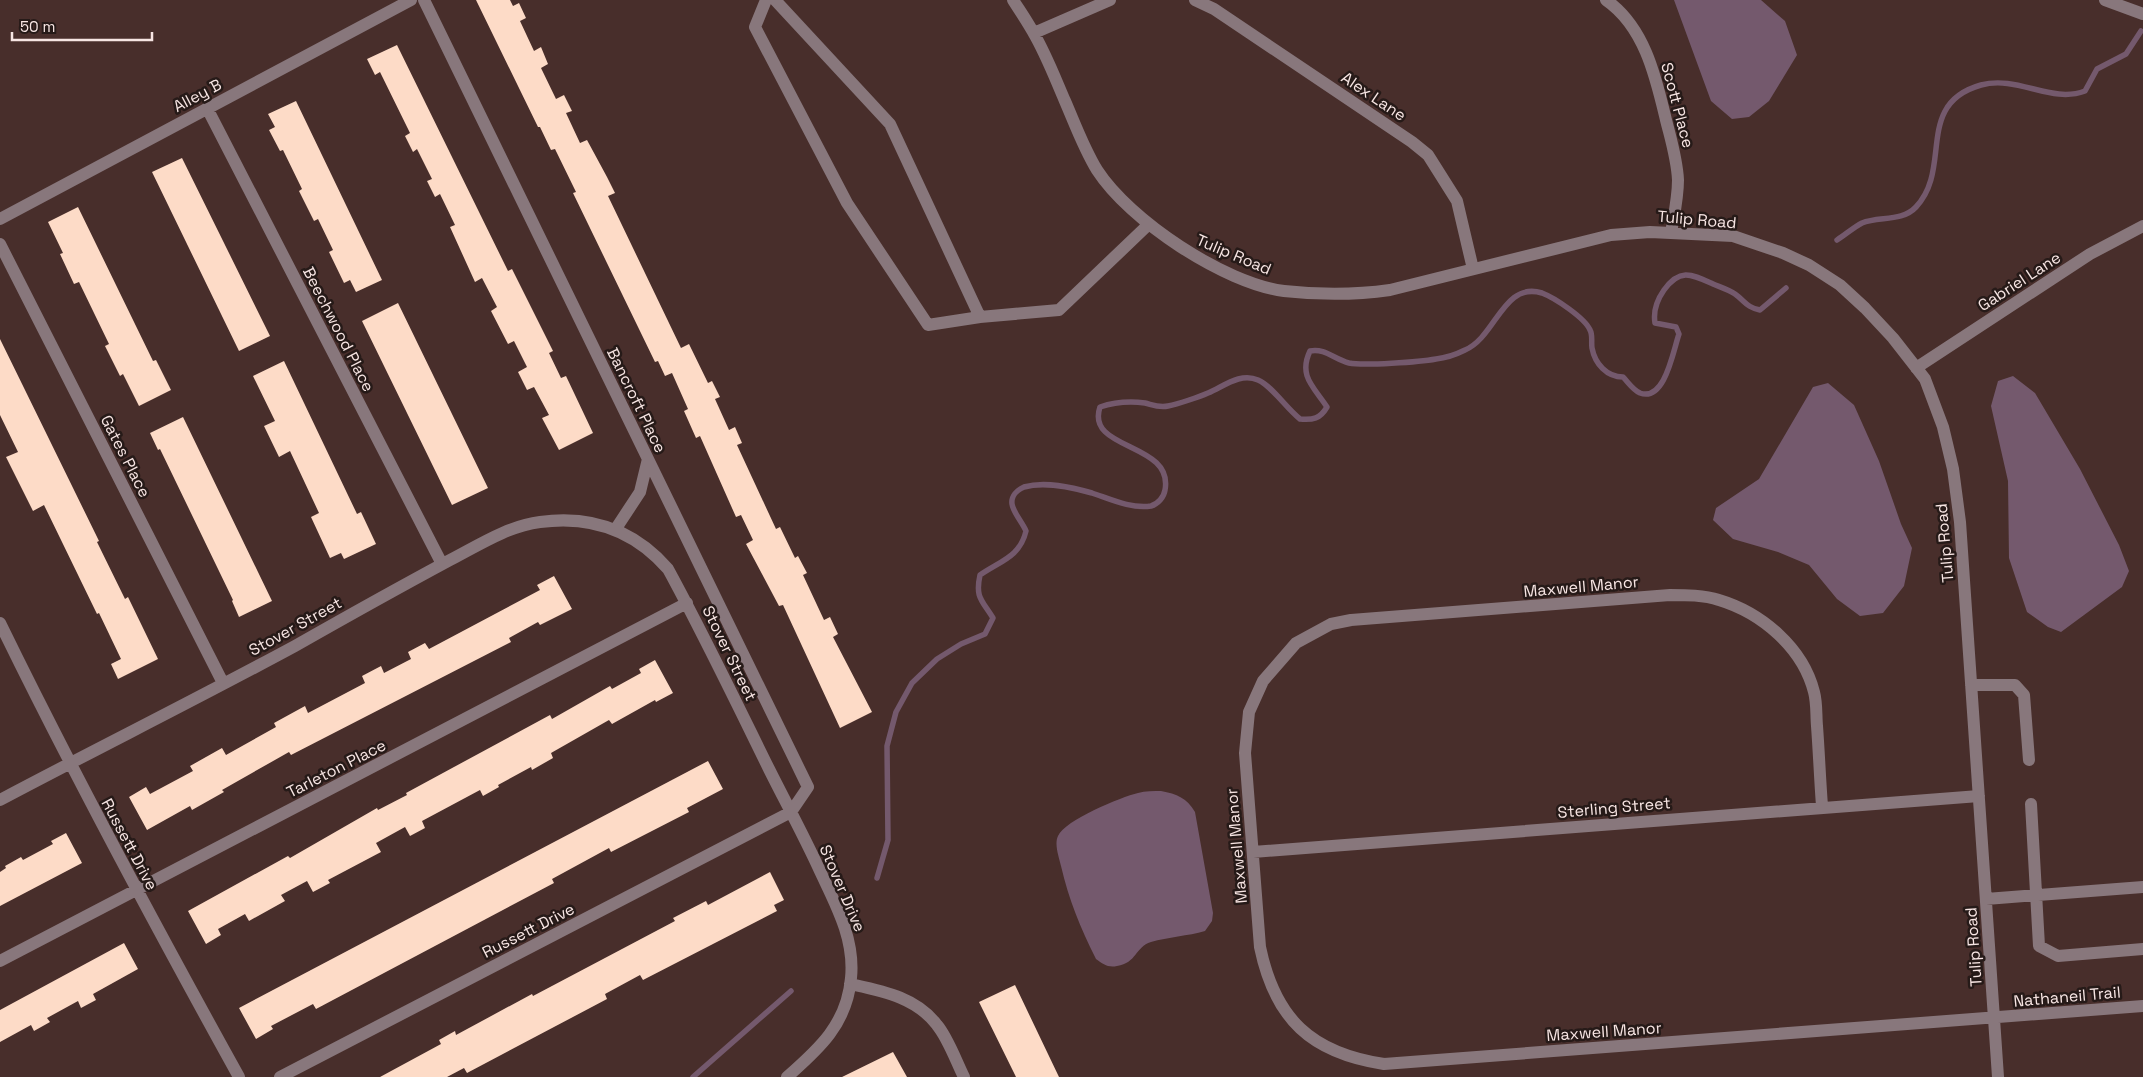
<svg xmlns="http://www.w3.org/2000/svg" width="2143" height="1077" font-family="'Space Grotesk',sans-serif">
<rect width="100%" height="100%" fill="#482e2b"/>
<path fill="#74596d" d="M 1674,0 L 1761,0 L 1785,21 L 1797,55 L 1769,101 L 1749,117 L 1732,119 L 1711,101 Z
M 2013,376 L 2035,393 L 2080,469 L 2119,545 L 2129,571 L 2122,587 L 2061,632 L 2048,627 L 2027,612 L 2009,558 L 2008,481 L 1991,406 L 1998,381 Z
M 1828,383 L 1854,405 L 1879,461 L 1901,524 L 1912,548 L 1904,586 L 1883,613 L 1860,616 L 1837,599 L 1809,565 L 1778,552 L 1733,539 L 1713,520 L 1716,508 L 1759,479 L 1813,387 Z
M 1161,791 C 1177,794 1187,798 1195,812 L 1213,913 L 1212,921 L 1205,931 C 1188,936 1168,937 1151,942 C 1135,947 1137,963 1117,966 C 1108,968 1103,964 1096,959 C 1080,927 1069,900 1061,866 C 1059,857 1054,844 1058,836 C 1065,820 1121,797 1138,793 C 1145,791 1154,791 1161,791 Z"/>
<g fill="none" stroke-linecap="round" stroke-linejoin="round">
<path stroke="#74596d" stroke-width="5.5" d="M 1837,240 C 1845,235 1854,227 1862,223 C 1879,216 1902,222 1916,207 C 1953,168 1914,104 1981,85 C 2018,75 2051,104 2085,91 L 2097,69 L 2126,54 L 2141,31
M 877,878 L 888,840 L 887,746 L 896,712 L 912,683 L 937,659 L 961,644 L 985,634 L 993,618 C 982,600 975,598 980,575 C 1000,561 1020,557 1026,531 C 1022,522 1013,512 1012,504 C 1011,496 1017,490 1024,487 C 1045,481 1071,487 1092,493 C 1110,499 1131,509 1151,506 C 1158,504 1164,497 1165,490 C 1174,442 1085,451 1100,407 C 1115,402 1129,401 1145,403 C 1153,405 1159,408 1168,406 C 1178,404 1199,397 1208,393 C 1223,387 1240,372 1258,380 C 1272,386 1286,408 1300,419 C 1313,420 1320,419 1327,407 C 1314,387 1298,376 1310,351 C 1325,348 1334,359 1349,363 C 1363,366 1420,362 1436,359 C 1445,358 1457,354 1465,350 C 1496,337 1503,281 1542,293 C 1555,298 1585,318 1590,330 C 1593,335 1591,342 1592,348 C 1595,364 1607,377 1623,377 C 1628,382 1633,390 1640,393 C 1665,402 1673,351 1679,334 L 1676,327 L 1655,323 C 1653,311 1657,300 1664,290 C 1680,268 1691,274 1713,284 C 1720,287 1729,290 1735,294 C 1746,302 1746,307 1760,310 L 1786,288
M 693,1077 L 791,991"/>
</g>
<path fill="#fddbc7" d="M 476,0 L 510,0 L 513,6 L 519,3 L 526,18 L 520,21 L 534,51 L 541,47 L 548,64 L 541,68 L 556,99 L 564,95 L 572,111 L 566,113 L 580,143 L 587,140 L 607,177 L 615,193 L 608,196 L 681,348 L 689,344 L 708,383 L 712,381 L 720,397 L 715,399 L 729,430 L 735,427 L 742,443 L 737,445 L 776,529 L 780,527 L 795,558 L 798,556 L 807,573 L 803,575 L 824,620 L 830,617 L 838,634 L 833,637 L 872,712 L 840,728 L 783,605 L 779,606 L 746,544 L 753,540 L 741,515 L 736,517 L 700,436 L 696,438 L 684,411 L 688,409 L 672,373 L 665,376 L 658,361 L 655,362 L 573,193 L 576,192 L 555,149 L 551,150 L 540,127 L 538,127 Z
M 397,45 L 508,271 L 512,269 L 553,351 L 549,353 L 561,378 L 566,376 L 593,433 L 559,450 L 542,418 L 549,415 L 534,387 L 527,390 L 518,372 L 527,367 L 514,341 L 508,344 L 491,311 L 497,307 L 482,278 L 475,282 L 450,227 L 455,225 L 440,194 L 435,197 L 427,181 L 432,179 L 417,149 L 413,152 L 405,136 L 410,133 L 380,72 L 375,75 L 367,59 Z
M 296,101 L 382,280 L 356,292 L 350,280 L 344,283 L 329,252 L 333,250 L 318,219 L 314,221 L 299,191 L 302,189 L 283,150 L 280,151 L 269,130 L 275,127 L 268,114 Z
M 182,158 L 270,336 L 239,351 L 152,172 Z
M 78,207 L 153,361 L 156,360 L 171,390 L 139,406 L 123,374 L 120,376 L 105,346 L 109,344 L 79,282 L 74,284 L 60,254 L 63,253 L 48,222 Z
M 398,303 L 488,488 L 452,505 L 362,321 Z
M 0,339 L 99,541 L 97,542 L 125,599 L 128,597 L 158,659 L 118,679 L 111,664 L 121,659 L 99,613 L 97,614 L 44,505 L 33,511 L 6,457 L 18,452 L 0,415 Z
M 284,361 L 357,514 L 361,512 L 376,544 L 344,559 L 341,553 L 330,558 L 311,517 L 319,513 L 290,451 L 279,457 L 264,426 L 275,421 L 253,376 Z
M 183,417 L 272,601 L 239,617 L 232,601 L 233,600 L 160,449 L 158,450 L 150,433 Z
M 554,576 L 572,609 L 540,625 L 538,622 L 509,638 L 511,642 L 291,755 L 289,752 L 222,790 L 224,792 L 192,810 L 190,806 L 147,830 L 129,797 L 146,787 L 150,794 L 193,771 L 190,766 L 222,748 L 226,755 L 276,727 L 274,723 L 305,706 L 308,713 L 365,683 L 362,676 L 381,666 L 384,673 L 411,659 L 408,652 L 425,643 L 429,649 L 540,590 L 537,585 Z
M 655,660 L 673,693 L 656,702 L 655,700 L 612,724 L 609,720 L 551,753 L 553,758 L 532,770 L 531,767 L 498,785 L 499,787 L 483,796 L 480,790 L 422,821 L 425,828 L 410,836 L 405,827 L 376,843 L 381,852 L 328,880 L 330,883 L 313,892 L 307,881 L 281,895 L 285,901 L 249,921 L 245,914 L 218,929 L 221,935 L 206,944 L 188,911 L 288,856 L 290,858 L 377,808 L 378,810 L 407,795 L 406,793 L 550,715 L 552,719 L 610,686 L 612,689 L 641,673 L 639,669 Z
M 708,761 L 723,789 L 687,808 L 689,812 L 611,852 L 609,848 L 552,879 L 554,883 L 316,1009 L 313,1004 L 271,1026 L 273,1029 L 256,1039 L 239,1008 Z
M 66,833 L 82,863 L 0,906 L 0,872 L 6,868 L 5,866 L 21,857 L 23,860 L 53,844 L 51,841 Z
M 770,872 L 784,900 L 774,905 L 777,911 L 643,980 L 640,975 L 605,994 L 607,999 L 467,1073 L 464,1068 L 447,1077 L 380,1077 L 441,1044 L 439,1040 L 455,1031 L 456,1035 L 532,994 L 533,996 L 675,921 L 673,918 L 706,901 L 708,905 Z
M 124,943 L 138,969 L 93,994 L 96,1000 L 81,1008 L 78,1001 L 47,1018 L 50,1022 L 34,1031 L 31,1025 L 0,1042 L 0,1010 Z
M 1015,985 L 1059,1077 L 1016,1077 L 979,1002 Z
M 893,1052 L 907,1077 L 842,1077 Z"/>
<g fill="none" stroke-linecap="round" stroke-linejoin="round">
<path stroke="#88777c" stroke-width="12" d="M 766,0 L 755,27 L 847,203 L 928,325 L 980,317
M 775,0 L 890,124 L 980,317 L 1059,310 L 1149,224
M 1013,0 C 1020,11 1027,21 1033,32 C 1046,54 1055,78 1065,101 C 1075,124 1084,149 1097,170 C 1130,221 1224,283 1284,291 C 1320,295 1355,295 1390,290 L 1611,235 L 1650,232 L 1733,236 L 1783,253 L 1809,265 L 1840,285 L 1865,308 L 1893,338 L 1925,379 L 1943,427 L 1953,469 L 1960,522 L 1998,1077
M 1195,0 L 1214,9 L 1412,142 L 1428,155 L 1457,201 L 1473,269
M 1606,0 C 1645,27 1656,78 1666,120 C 1671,140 1677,159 1678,180 C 1678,198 1674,215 1671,233
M 2105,0 L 2143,14
M 1034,33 L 1110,0
M 207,108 L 442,564
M 0,219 L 411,0
M 0,244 L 223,683
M 1916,368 L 2090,254 L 2143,226
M 615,530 L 640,492 L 648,459
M 0,623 C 75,777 156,927 239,1077
M 1971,685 L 2015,685 L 2024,695 L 2029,760
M 0,800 C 98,748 197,699 295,646 C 346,617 398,588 450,560 C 479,545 508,526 540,522 C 592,515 634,530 668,569 C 704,635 736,702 769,769 C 786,803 804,836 820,871 C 836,905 855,939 851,978 C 847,1024 819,1049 787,1077
M 2031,804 L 2039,946 L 2058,956 L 2143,949
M 1822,806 C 1820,780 1819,753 1817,726 C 1816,715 1817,703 1814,692 C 1803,648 1762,613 1719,600 C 1704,595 1686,595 1670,595 L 1351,620 L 1331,624 L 1296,643 L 1263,681 L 1249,712 L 1245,753 L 1260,947 C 1275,1019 1311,1053 1384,1064 L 2143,1006
M 1253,852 L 1979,796
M 1986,899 L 2143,887
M 0,961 L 687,603
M 850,984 C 882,991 916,997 937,1025 C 948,1038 956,1061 964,1077
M 280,1077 L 791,812 L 808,787 L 424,0"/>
</g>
<g text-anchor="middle" stroke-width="5" stroke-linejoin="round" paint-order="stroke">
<g font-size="16" fill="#f7e5e3" stroke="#261a18">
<text transform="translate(197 95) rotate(-28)" y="6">Alley B</text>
<text transform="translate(1374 96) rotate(34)" y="6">Alex Lane</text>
<text transform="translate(1678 105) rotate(75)" y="6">Scott Place</text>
<text transform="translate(1697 219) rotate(5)" y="6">Tulip Road</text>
<text transform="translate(1234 254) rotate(23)" y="6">Tulip Road</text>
<text transform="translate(2019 281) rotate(-33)" y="6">Gabriel Lane</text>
<text transform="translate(339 329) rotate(63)" y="6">Beechwood Place</text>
<text transform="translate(637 400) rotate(64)" y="6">Bancroft Place</text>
<text transform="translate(126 456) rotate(63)" y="6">Gates Place</text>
<text transform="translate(1944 543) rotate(-95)" y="6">Tulip Road</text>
<text transform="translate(1581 586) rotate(-5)" y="6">Maxwell Manor</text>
<text transform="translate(295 626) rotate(-29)" y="6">Stover Street</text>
<text transform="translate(730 653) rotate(64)" y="6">Stover Street</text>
<text transform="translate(336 768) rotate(-27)" y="6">Tarleton Place</text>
<text transform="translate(1614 807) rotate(-5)" y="6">Sterling Street</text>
<text transform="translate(130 844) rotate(62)" y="6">Russett Drive</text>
<text transform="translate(1236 846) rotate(-95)" y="6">Maxwell Manor</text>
<text transform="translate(843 888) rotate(67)" y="6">Stover Drive</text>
<text transform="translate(528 930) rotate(-27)" y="6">Russett Drive</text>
<text transform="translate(1973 947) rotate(-94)" y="6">Tulip Road</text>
<text transform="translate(2067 996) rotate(-5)" y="6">Nathaneil Trail</text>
<text transform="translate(1604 1031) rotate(-4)" y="6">Maxwell Manor</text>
</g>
</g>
<path d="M12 32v8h140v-8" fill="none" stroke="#f7e5e3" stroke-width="2.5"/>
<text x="20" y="32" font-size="15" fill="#f7e5e3" stroke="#261a18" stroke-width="4" paint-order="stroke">50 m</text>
</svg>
